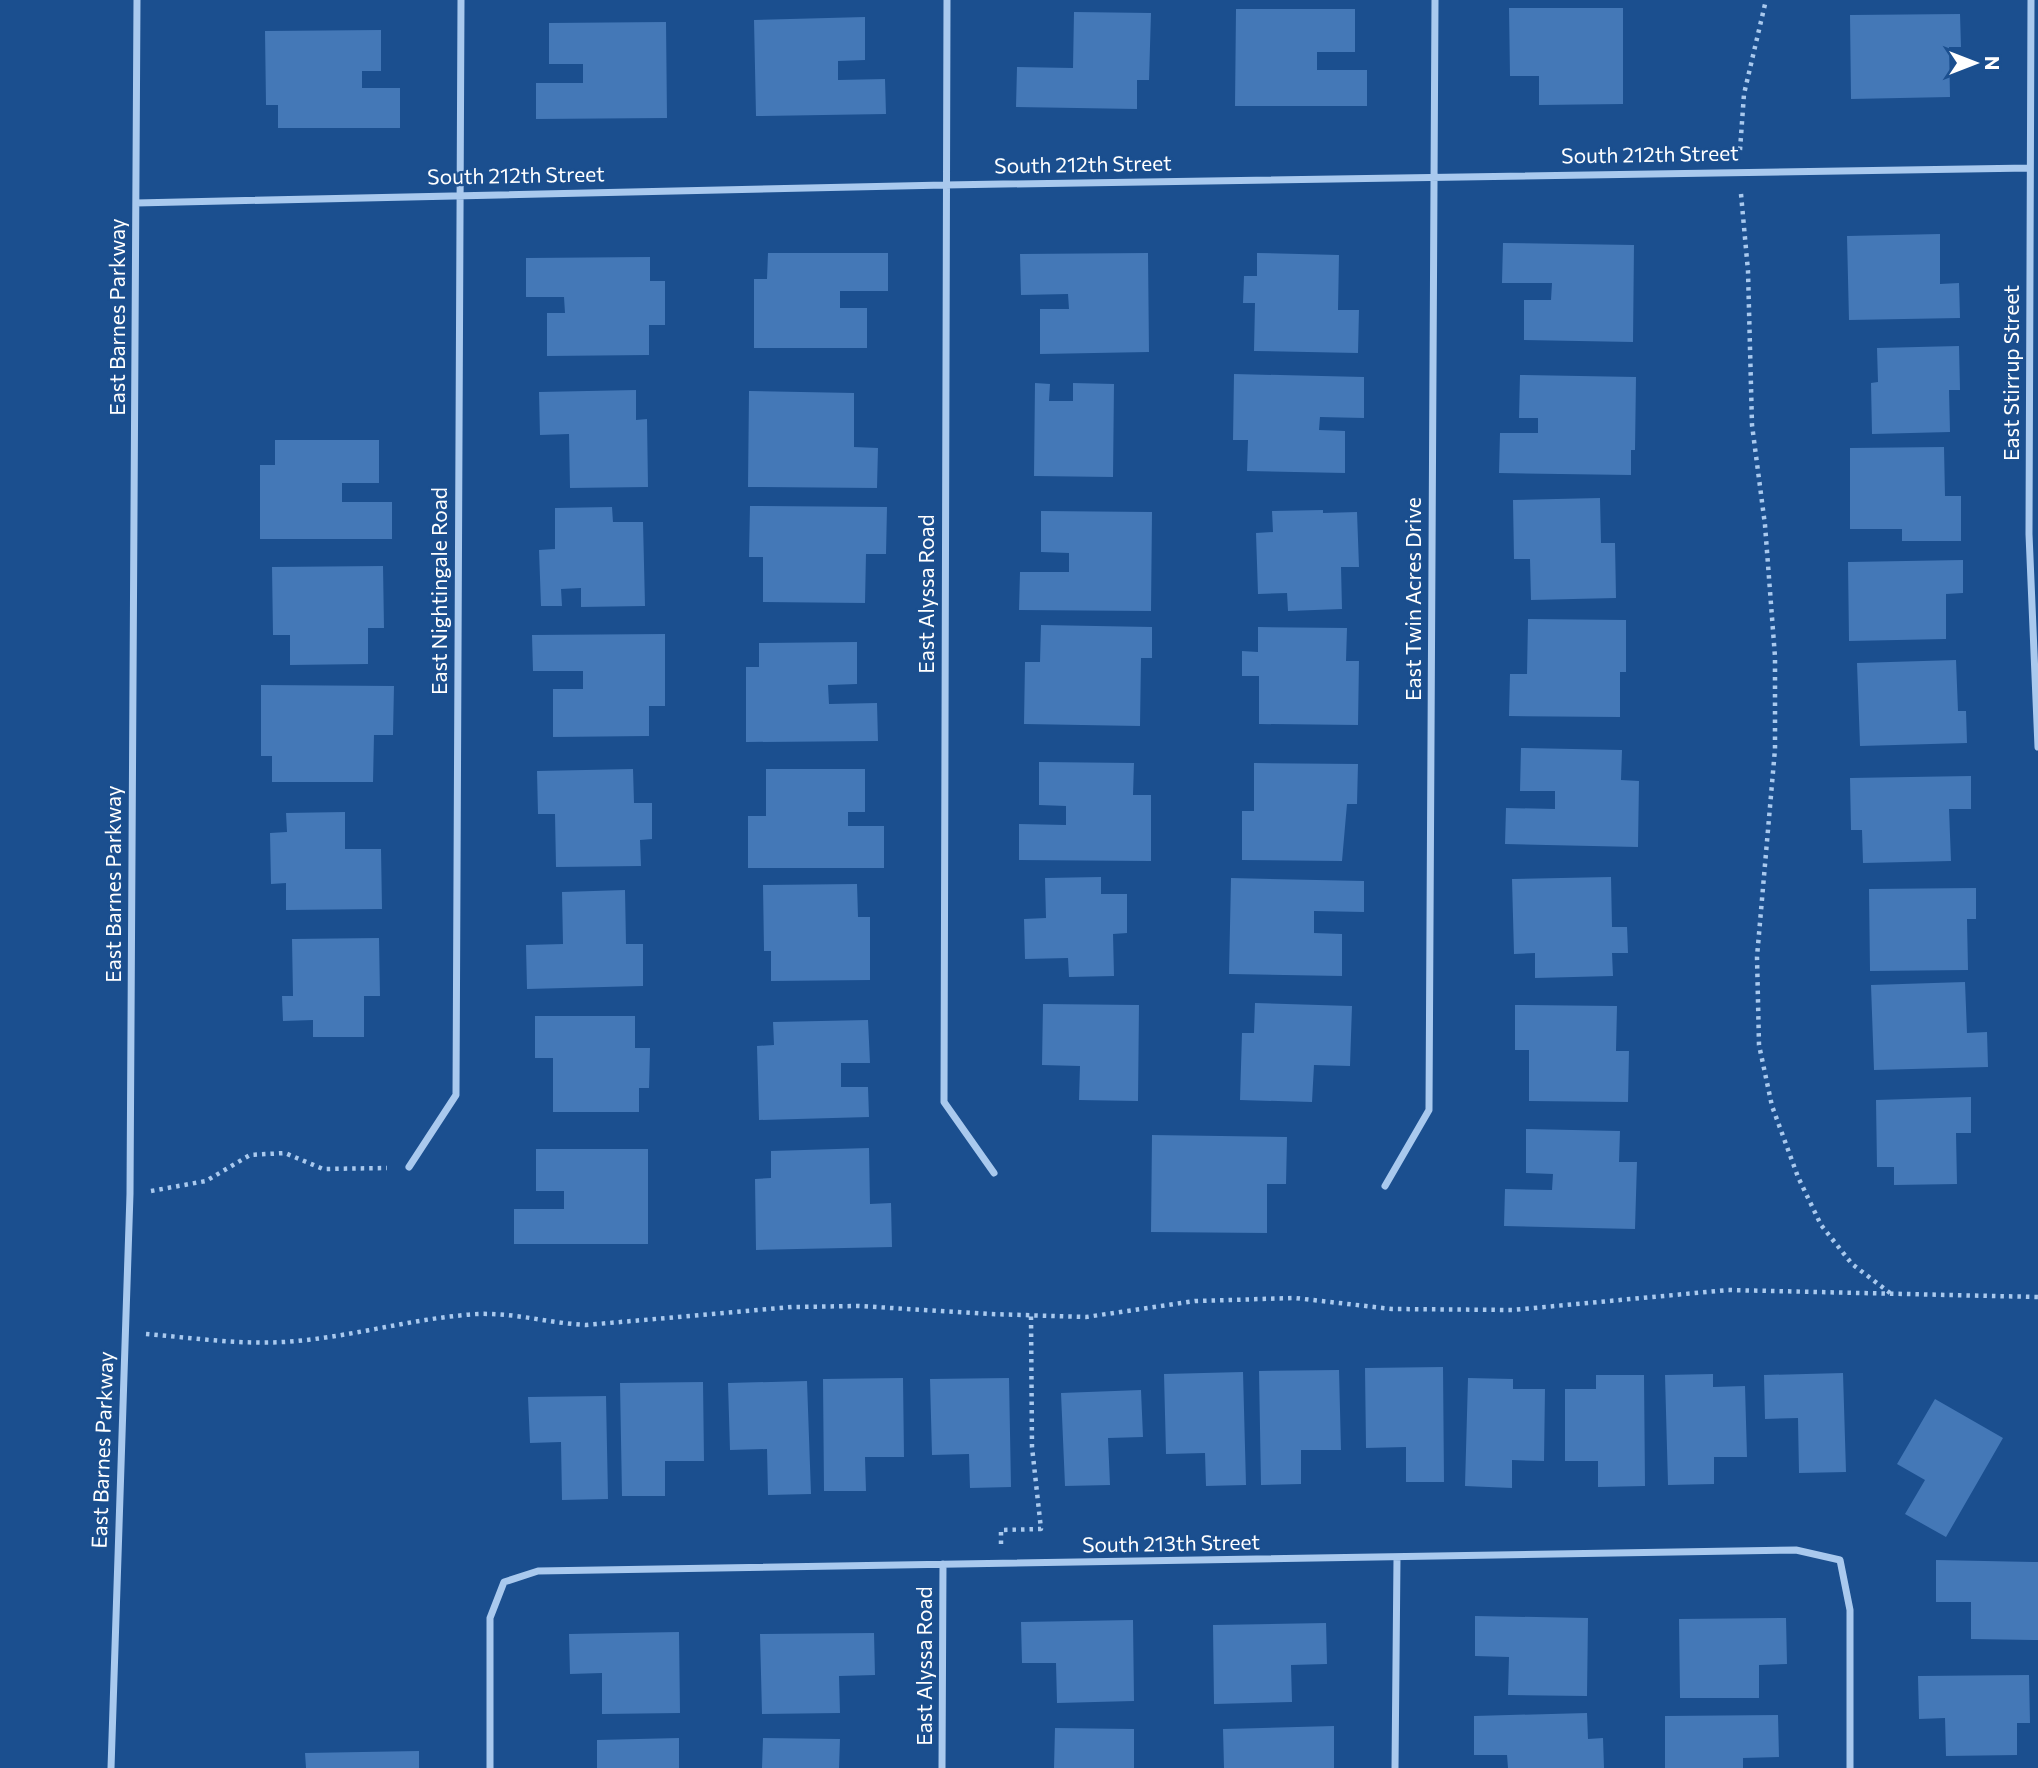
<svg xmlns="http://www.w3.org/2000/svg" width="2038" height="1768" font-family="Commissioner,sans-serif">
<rect width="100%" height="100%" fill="#1b4f8f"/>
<path fill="#4478b7" d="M 1509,8 L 1623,8 L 1623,104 L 1539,105 L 1539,76 L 1510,76 Z
M 1236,9 L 1355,9 L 1355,52 L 1317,52 L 1317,70 L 1367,70 L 1367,106 L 1235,106 Z
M 1074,12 L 1151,13 L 1149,80 L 1137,80 L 1137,109 L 1016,107 L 1017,67 L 1073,68 Z
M 1960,14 L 1961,47 L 1949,47 L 1950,97 L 1851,99 L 1850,15 Z
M 865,17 L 865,60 L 838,61 L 838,80 L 885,79 L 886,114 L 756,116 L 754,20 Z
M 666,22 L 667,118 L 536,119 L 536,83 L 583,83 L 583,64 L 549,64 L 549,23 Z
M 381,30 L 381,71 L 362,71 L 362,88 L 400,88 L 400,128 L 278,128 L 278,105 L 266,105 L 265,31 Z
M 1940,234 L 1940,284 L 1959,283 L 1960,318 L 1849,320 L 1847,236 Z
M 1503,243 L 1634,245 L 1633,342 L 1524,340 L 1524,300 L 1551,300 L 1552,283 L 1502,283 Z
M 768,253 L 888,253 L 888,291 L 840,291 L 840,308 L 867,308 L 867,348 L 754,348 L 754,279 L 767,279 Z
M 1148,253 L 1149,352 L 1040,354 L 1040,309 L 1069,309 L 1068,294 L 1021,295 L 1020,254 Z
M 1257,253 L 1339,255 L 1338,310 L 1359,310 L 1358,353 L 1254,351 L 1255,303 L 1243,303 L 1244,276 L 1257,276 Z
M 650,257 L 650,281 L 665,281 L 665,325 L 649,325 L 649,355 L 547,356 L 547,313 L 565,313 L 564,297 L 526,297 L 526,258 Z
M 1959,346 L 1960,390 L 1949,390 L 1950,432 L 1872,434 L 1871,383 L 1878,382 L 1877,348 Z
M 1234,374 L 1364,377 L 1364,418 L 1320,417 L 1319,430 L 1345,431 L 1345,473 L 1247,471 L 1248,440 L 1233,440 Z
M 1520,375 L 1636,377 L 1635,450 L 1631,450 L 1631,475 L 1499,473 L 1500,433 L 1538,433 L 1538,418 L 1519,418 Z
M 1035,383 L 1050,384 L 1049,401 L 1073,401 L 1073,383 L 1114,384 L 1113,477 L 1034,476 Z
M 636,390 L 636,420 L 647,419 L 648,487 L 570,488 L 569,434 L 540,435 L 539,392 Z
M 749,391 L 854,393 L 854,447 L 878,448 L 877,488 L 748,487 Z
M 275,440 L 379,440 L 379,483 L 342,483 L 342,502 L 392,502 L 392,539 L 260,539 L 260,465 L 275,465 Z
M 1944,447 L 1945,496 L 1961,496 L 1961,541 L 1902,541 L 1902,529 L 1850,529 L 1850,448 Z
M 1600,498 L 1601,543 L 1615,543 L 1616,598 L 1531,600 L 1530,559 L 1514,559 L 1513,500 Z
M 750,506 L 887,507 L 886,554 L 866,554 L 865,603 L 763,602 L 763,557 L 749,557 Z
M 612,507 L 613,522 L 643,522 L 645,606 L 581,607 L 581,588 L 561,589 L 562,606 L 541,606 L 539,550 L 555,549 L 555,508 Z
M 1323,510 L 1323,513 L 1357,512 L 1359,567 L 1341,567 L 1342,609 L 1288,611 L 1287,593 L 1258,594 L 1256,533 L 1273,532 L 1272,511 Z
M 1041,511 L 1152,512 L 1151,611 L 1019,610 L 1020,572 L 1069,572 L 1069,553 L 1041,552 Z
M 1963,560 L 1963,593 L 1946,594 L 1946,639 L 1849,641 L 1848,562 Z
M 383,566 L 384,628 L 368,628 L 368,664 L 290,665 L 290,635 L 273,635 L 272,567 Z
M 1528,619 L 1626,620 L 1626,672 L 1620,672 L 1620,717 L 1509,716 L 1510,674 L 1527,674 Z
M 1041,625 L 1152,627 L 1152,658 L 1141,658 L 1140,726 L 1024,724 L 1025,662 L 1040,662 Z
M 1258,627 L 1347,628 L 1346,661 L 1359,661 L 1358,725 L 1259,724 L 1259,676 L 1242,676 L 1242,651 L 1258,652 Z
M 665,634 L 665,706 L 649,706 L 649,736 L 553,737 L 553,689 L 583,689 L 583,671 L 533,671 L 532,635 Z
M 857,642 L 857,684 L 828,685 L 829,704 L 877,703 L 878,741 L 746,742 L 746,667 L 759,667 L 759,643 Z
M 1956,660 L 1958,711 L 1966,711 L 1967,743 L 1860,746 L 1857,663 Z
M 261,685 L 394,686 L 393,735 L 374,735 L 373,782 L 272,782 L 272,756 L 261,756 Z
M 1521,748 L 1622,750 L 1621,780 L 1639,781 L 1638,847 L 1505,844 L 1506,808 L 1555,809 L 1555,791 L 1520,791 Z
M 1039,762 L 1134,763 L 1133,795 L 1151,795 L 1151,861 L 1019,860 L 1019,824 L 1066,825 L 1066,806 L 1039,805 Z
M 1254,763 L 1358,764 L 1357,804 L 1347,804 L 1342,861 L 1242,860 L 1242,811 L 1254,811 Z
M 633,769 L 634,803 L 652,803 L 652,839 L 640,840 L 641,866 L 556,867 L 555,814 L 538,814 L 537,771 Z
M 766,769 L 865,769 L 865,812 L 848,812 L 848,826 L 884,826 L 884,868 L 748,868 L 748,816 L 766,816 Z
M 1971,776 L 1971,809 L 1949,809 L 1951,861 L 1863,863 L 1862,830 L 1851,830 L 1850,778 Z
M 345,812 L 345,849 L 381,849 L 382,909 L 286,910 L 286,883 L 271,884 L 270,833 L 287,832 L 286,813 Z
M 1101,877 L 1101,894 L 1127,894 L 1127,933 L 1113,934 L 1114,976 L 1069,977 L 1068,958 L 1025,959 L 1024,919 L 1046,918 L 1045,878 Z
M 1611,877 L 1612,927 L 1627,927 L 1628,953 L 1612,953 L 1613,976 L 1535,978 L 1535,953 L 1514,954 L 1512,879 Z
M 1231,878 L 1364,881 L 1364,912 L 1314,911 L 1314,933 L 1342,934 L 1342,976 L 1229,974 Z
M 857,884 L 858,917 L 870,917 L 870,980 L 771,981 L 771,951 L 764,951 L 763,885 Z
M 1976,888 L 1976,919 L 1967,919 L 1968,970 L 1870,971 L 1869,889 Z
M 625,890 L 626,944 L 643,944 L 643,986 L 527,989 L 526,945 L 563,944 L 562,892 Z
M 379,938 L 380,996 L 364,996 L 364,1037 L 313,1037 L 313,1020 L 283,1021 L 282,996 L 293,996 L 292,939 Z
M 1965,982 L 1967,1033 L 1987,1032 L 1988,1067 L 1874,1070 L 1871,985 Z
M 1255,1003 L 1352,1006 L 1350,1066 L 1314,1065 L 1312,1102 L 1240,1100 L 1242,1033 L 1254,1033 Z
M 1043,1004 L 1139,1005 L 1138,1101 L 1079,1100 L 1080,1066 L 1042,1065 Z
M 1515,1005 L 1617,1006 L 1616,1051 L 1629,1051 L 1628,1102 L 1529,1101 L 1529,1050 L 1515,1050 Z
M 535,1016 L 635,1016 L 635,1048 L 650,1048 L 649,1088 L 639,1088 L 639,1112 L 553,1112 L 553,1058 L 535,1058 Z
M 868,1020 L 870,1063 L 841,1063 L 841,1087 L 868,1087 L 869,1117 L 759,1120 L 757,1046 L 774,1045 L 773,1022 Z
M 1971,1097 L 1971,1133 L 1956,1133 L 1957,1184 L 1894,1185 L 1894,1167 L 1877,1167 L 1876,1100 Z
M 1526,1129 L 1620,1131 L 1619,1162 L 1637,1162 L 1635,1229 L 1504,1226 L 1505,1189 L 1552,1190 L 1553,1174 L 1526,1173 Z
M 1152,1135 L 1287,1137 L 1286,1184 L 1267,1184 L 1267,1233 L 1151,1232 Z
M 869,1148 L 870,1204 L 891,1203 L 892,1247 L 756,1250 L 755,1179 L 771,1178 L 771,1151 Z
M 536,1149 L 648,1149 L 648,1244 L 514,1244 L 514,1209 L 564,1209 L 564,1191 L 536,1191 Z
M 1443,1367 L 1444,1482 L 1406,1482 L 1406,1447 L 1366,1448 L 1365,1368 Z
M 1339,1370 L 1341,1450 L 1301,1450 L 1301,1484 L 1261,1485 L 1259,1371 Z
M 1243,1372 L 1246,1485 L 1206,1486 L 1205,1453 L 1166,1454 L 1164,1374 Z
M 1843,1373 L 1846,1472 L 1799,1473 L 1798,1418 L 1765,1419 L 1764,1375 Z
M 1713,1374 L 1713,1387 L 1745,1386 L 1747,1457 L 1714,1457 L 1714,1484 L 1668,1485 L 1665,1375 Z
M 1596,1375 L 1644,1375 L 1645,1486 L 1598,1487 L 1598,1461 L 1565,1461 L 1565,1389 L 1596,1389 Z
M 903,1378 L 904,1457 L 865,1457 L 866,1491 L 824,1491 L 823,1379 Z
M 1009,1378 L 1011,1487 L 970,1488 L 969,1454 L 932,1455 L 930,1379 Z
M 1468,1378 L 1513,1379 L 1513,1389 L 1545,1389 L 1544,1461 L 1512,1460 L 1512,1488 L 1465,1486 Z
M 807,1381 L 811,1494 L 768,1495 L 767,1449 L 730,1450 L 728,1383 Z
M 703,1382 L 704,1461 L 665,1461 L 665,1496 L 622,1496 L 620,1383 Z
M 1141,1390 L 1143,1437 L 1108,1438 L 1110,1485 L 1065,1486 L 1061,1393 Z
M 606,1396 L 608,1499 L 562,1500 L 561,1442 L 530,1443 L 528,1397 Z
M 1935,1399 L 2003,1438 L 1946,1537 L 1905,1514 L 1925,1480 L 1897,1464 Z
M 1936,1560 L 2038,1562 L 2038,1640 L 1971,1639 L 1971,1602 L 1936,1602 Z
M 1475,1616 L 1588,1618 L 1587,1696 L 1508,1695 L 1509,1657 L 1475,1656 Z
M 1786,1618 L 1787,1664 L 1759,1665 L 1759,1698 L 1680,1698 L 1679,1619 Z
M 1133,1620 L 1134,1701 L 1057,1703 L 1056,1663 L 1022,1663 L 1021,1622 Z
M 1326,1623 L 1327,1664 L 1291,1665 L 1292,1702 L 1214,1704 L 1213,1625 Z
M 679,1632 L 680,1713 L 602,1714 L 602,1673 L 570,1674 L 569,1634 Z
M 874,1633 L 875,1675 L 839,1676 L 840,1713 L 762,1714 L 760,1634 Z
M 2029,1675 L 2030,1723 L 2017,1723 L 2017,1755 L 1946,1756 L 1945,1718 L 1919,1719 L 1918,1676 Z
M 1587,1713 L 1588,1739 L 1603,1738 L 1604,1768 L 1508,1768 L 1507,1755 L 1474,1755 L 1474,1716 Z
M 1778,1715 L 1779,1757 L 1743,1758 L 1743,1768 L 1665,1768 L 1665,1716 Z
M 1334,1726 L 1334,1768 L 1224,1768 L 1223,1729 Z
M 1055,1728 L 1134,1729 L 1134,1768 L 1054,1768 Z
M 679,1738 L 679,1768 L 597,1768 L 597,1740 Z
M 763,1738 L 840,1739 L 839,1768 L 762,1768 Z
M 419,1751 L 419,1768 L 306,1768 L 305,1753 Z"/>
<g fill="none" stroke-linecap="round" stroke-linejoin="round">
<path stroke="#a9c9ee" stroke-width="4.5" stroke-dasharray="3.5 5" stroke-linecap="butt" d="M 1740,150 L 1744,94 L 1766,0
M 1741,194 L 1748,271 L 1752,425 L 1765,525 L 1775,657 L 1775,749 L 1757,957 L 1759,1045 L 1772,1106 L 1798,1177 L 1821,1225 L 1852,1264 L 1890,1293
M 151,1191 L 206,1181 L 250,1155 L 285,1153 L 323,1169 L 387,1168
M 146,1334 C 195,1338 247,1346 296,1341 C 353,1336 408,1320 465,1315 C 507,1310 545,1323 586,1325 L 792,1307 L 859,1306 L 990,1314 L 1086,1317 L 1195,1301 L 1295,1298 L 1392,1309 L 1512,1310 L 1728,1290 L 2038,1297
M 1001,1544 L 1001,1530 L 1041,1529 L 1032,1447 L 1031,1315"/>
<path stroke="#a9c9ee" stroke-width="7" d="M 947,0 L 944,1102 L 994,1173
M 2031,0 L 2029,534 L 2038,747
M 136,203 L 945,185 L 2030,168
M 409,1167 L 456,1095 L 461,0
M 1385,1186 L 1429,1110 L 1435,0
M 111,1768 L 130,1194 L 137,0
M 490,1768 L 490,1618 L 504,1582 L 538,1571 L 1796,1550 L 1840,1560 L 1850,1610 L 1850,1768
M 942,1768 L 943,1564
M 1395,1768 L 1397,1558"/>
</g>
<g text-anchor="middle" stroke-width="5" stroke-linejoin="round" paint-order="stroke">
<g font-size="21" fill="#fff" stroke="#1b4f8f">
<text transform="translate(1650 155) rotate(-1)" y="7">South 212th Street</text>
<text transform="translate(1083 165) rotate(-1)" y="7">South 212th Street</text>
<text transform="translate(516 176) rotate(-1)" y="7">South 212th Street</text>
<text transform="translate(118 317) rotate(-90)" y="7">East Barnes Parkway</text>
<text transform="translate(2012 373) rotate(-90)" y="7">East Stirrup Street</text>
<text transform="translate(440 591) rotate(-90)" y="7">East Nightingale Road</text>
<text transform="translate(927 594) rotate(-90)" y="7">East Alyssa Road</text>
<text transform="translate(1414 599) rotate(-90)" y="7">East Twin Acres Drive</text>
<text transform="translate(114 884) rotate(-90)" y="7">East Barnes Parkway</text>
<text transform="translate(103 1450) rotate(-88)" y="7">East Barnes Parkway</text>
<text transform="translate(1171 1544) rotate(-1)" y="7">South 213th Street</text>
<text transform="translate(925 1666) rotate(-90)" y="7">East Alyssa Road</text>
</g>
</g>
<g transform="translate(1975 63) rotate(90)" stroke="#1b4f8f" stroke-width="5" paint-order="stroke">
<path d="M0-5L12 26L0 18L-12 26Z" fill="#ffffff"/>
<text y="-10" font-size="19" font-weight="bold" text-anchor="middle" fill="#ffffff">N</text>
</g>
</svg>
